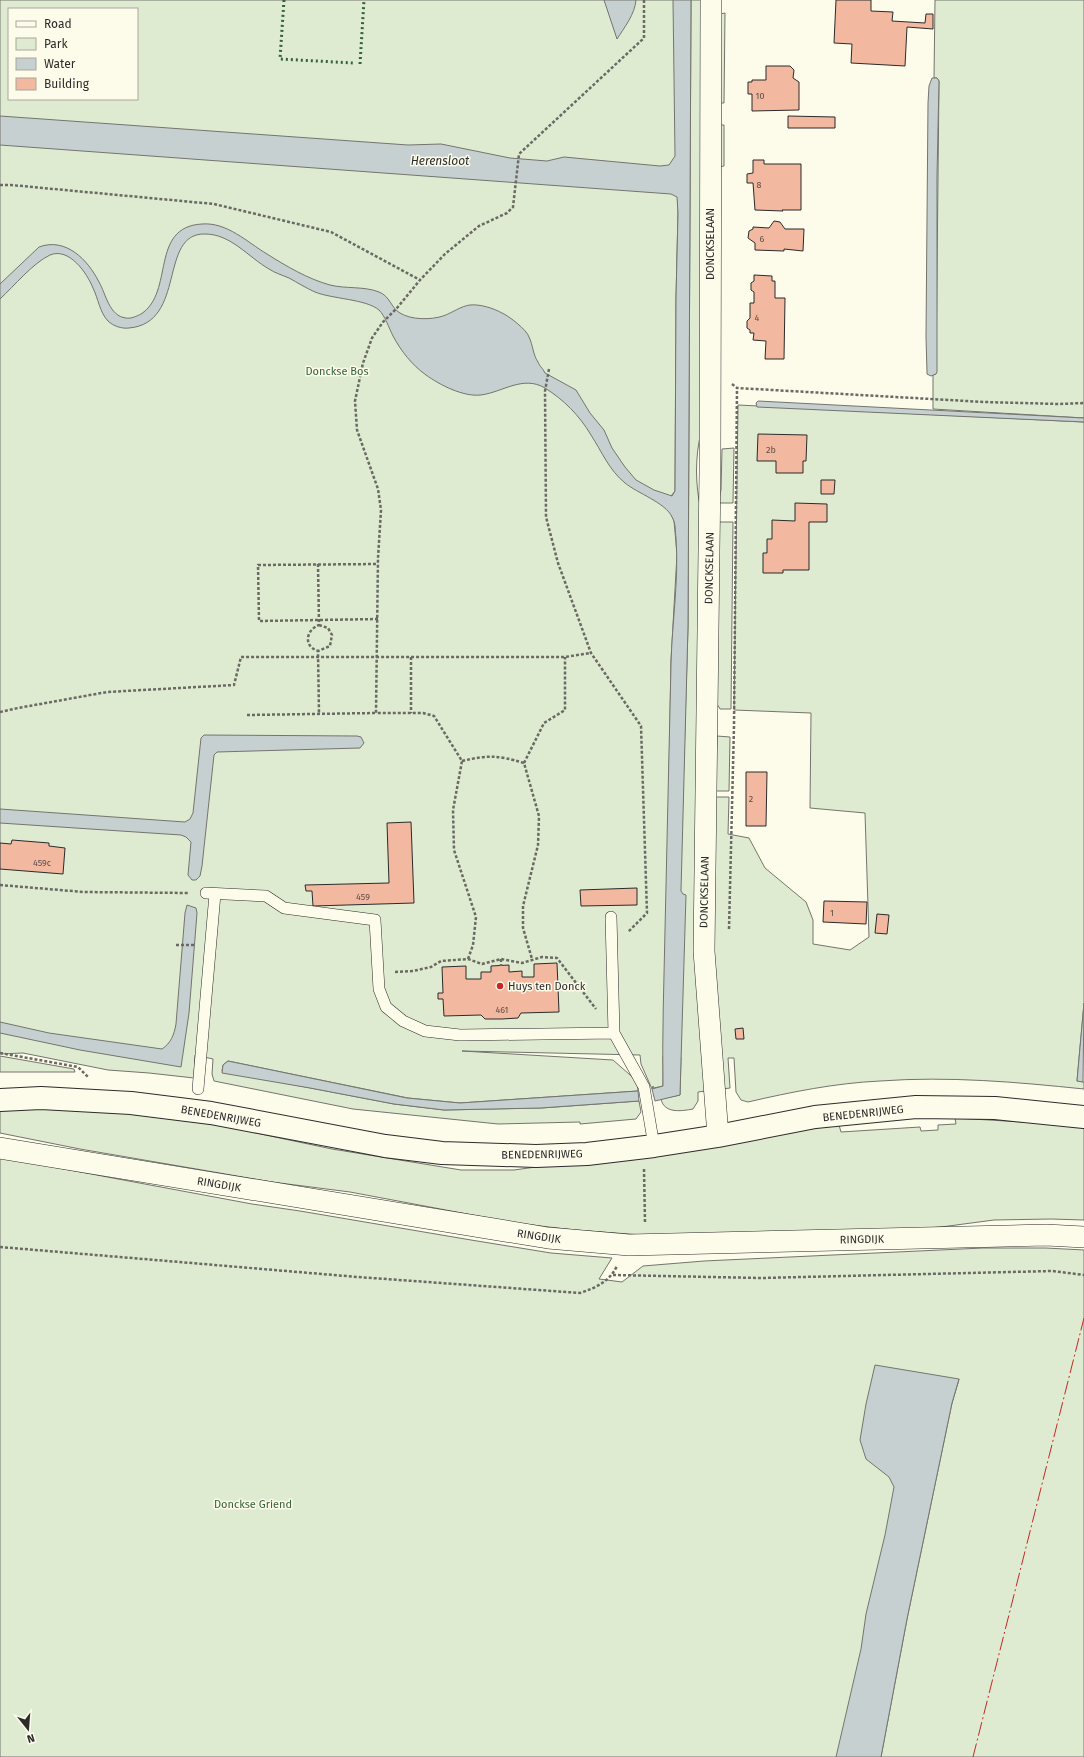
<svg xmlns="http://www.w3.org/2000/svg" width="1084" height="1757" font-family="'Fira Sans',sans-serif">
<rect width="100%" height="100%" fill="#fdfbea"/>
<path fill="#deebd1" stroke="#74746e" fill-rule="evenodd" d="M 0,0 L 676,0 L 678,213 L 676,298 L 675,491 L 671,496 L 671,514 L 674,521 L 677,554 L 671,660 L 669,776 L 682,825 L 688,627 L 691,0 L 702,0 L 701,432 C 695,457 695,485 701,510 L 715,797 L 729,797 L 728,834 L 749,838 L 765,868 L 806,902 L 813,920 L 813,944 L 850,950 L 869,937 L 865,813 L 810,808 L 811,713 L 734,710 L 738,405 L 1084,422 L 1084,1003 L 1077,1081 L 1084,1082 L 1084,1089 C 1016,1082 949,1076 880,1081 C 836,1083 791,1092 748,1102 L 741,1100 L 736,1092 L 734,1058 L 728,1058 L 730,1088 L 698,1092 L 698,1101 L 693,1109 C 682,1111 664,1114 661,1099 L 680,1095 L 681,1057 L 663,1056 L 663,1086 L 654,1088 L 653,1086 L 652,1089 L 641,1064 L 640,1055 L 462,1051 L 613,1060 L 637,1081 L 638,1091 L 460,1103 L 408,1098 L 228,1061 L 223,1065 L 222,1071 L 394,1104 L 444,1110 L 541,1108 L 639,1101 L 641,1112 L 636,1119 L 580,1124 L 580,1122 L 498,1124 L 353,1109 L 214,1081 L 212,1074 L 213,1059 L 195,1055 L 194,1078 L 149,1073 L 108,1070 L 23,1053 L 0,1054 ZM 9,9 L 137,9 L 137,99 L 9,99 Z
M 935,0 L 1084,0 L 1084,418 L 933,409 L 933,375 L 936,374 L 939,81 L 937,78 L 934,78 Z
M 725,13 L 724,103 L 720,103 L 720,14 Z
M 720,125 L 724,125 L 724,166 L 719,167 Z
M 734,448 L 733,503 L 718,503 L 721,490 L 722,449 Z
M 718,522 L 733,522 L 731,709 L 720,709 L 716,702 Z
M 717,736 L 730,737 L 729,791 L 715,791 Z
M 0,1056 L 74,1069 L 75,1072 L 0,1072 Z
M 46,1106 L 180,1114 L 256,1133 L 332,1149 L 461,1170 L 514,1170 L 839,1125 L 841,1132 L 920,1127 L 921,1131 L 938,1130 L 938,1125 L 956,1124 L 955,1118 L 1056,1124 L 1084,1128 L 1084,1220 L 1051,1219 L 994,1220 L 941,1227 L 848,1233 L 643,1235 L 575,1230 L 515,1223 L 350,1192 L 272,1182 L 80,1149 L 0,1133 L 0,1108 Z
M 0,1157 L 252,1204 L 300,1211 L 471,1240 L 551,1253 L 612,1258 L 599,1279 L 622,1282 L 643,1266 L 704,1261 L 983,1248 L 1046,1248 L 1084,1250 L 1084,1757 L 881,1757 L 907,1619 L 952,1403 L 959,1379 L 845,1757 L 0,1757 Z"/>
<path fill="#c7d0d0" stroke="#74746e" d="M 604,0 L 636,0 C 635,14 624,28 617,39 Z
M 673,0 L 691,0 L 688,627 L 681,891 L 683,894 L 686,895 L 680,1095 L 655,1101 L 652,1089 L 663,1086 C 662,1034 664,982 665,930 C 667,841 669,753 671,664 C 672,622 679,580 676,538 C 675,531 676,523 672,517 C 666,503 637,493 625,483 C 609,470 602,452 591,435 C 579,415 564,400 545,388 C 523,375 503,392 481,395 C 463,397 440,385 426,375 C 412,365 401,351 393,336 C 389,328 385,316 379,310 C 366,299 332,299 315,292 C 306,288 298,283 289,278 C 282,275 275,273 269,269 C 248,257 231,234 205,234 C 158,233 187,323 129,328 C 122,329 113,326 108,321 C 100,313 98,298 93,288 C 87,273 69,247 50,255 C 33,263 14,286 0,299 L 0,284 L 39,247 C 66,237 88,260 99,282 C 106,294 109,316 126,318 C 131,319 137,316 141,314 C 175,292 149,227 202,224 C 227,222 247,242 267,254 C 286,266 308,279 330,285 C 346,289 364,286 379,292 C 390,296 391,308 400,313 C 411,320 431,320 443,316 C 452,313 461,306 470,305 C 480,304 493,308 502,313 C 509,316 527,330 529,337 C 533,345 533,355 538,362 C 540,367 542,367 545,373 L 576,390 L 590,413 L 604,430 L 612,448 L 625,467 L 636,480 L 654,490 L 672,496 L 675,491 L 676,298 L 678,213 L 677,197 L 671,194 L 0,145 L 0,116 L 408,145 L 441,144 L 510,158 L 547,161 L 564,157 L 660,166 L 669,165 L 675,156 Z
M 932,78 L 937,78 L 939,81 L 937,176 L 937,372 L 936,374 L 931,376 L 927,374 L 927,372 L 926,337 L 928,103 L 929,86 Z
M 758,401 L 1084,418 L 1084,422 L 757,407 L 756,403 Z
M 204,735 L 357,736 L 361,737 L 364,743 L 360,748 L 217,752 L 214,755 L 202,866 L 200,876 L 196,880 L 192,880 L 188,875 L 191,842 L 186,837 L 181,835 L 0,823 L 0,809 L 185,822 L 190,819 L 193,813 L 201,738 Z
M 187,905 L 196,908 L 197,913 L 189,1013 L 181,1067 L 80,1050 L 0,1033 L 0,1022 L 49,1033 L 162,1049 C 171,1043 174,1035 176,1024 L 185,913 Z
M 1084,1003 L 1083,1082 L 1077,1081 Z
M 228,1061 L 407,1098 L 460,1103 L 638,1091 L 639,1101 L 541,1108 L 444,1110 L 394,1104 L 310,1088 L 222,1073 L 223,1065 Z
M 875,1365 L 959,1379 L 952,1403 L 907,1619 L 881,1757 L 836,1757 L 861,1649 L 866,1614 L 885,1535 L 894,1487 L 889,1477 L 866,1459 L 860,1440 L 866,1404 Z"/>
<path fill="#f2b8a0" stroke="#2b2b2b" d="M 836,0 L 871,0 L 871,11 L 893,12 L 892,21 L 925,23 L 926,14 L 933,14 L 933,29 L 907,27 L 905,66 L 851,63 L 852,44 L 834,43 Z
M 766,66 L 790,66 L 794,70 L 793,78 L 799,82 L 799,110 L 752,111 L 752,94 L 748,94 L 748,82 L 752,82 L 752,80 L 766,80 Z
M 788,116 L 835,117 L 835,128 L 788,128 Z
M 753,160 L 764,160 L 764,164 L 801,164 L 801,210 L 782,210 L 783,211 L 755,210 L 753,183 L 747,183 L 747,174 L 753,173 Z
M 774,221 L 780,222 L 785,229 L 804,229 L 803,251 L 784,249 L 784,251 L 755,250 L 755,243 L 748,238 L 749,231 L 753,229 L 753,227 L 769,228 Z
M 754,275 L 772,276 L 772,281 L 775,281 L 775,298 L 785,298 L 784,359 L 765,359 L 766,341 L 753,340 L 754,333 L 750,333 L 750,330 L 747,328 L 747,321 L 750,318 L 750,303 L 754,303 L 754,292 L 751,290 L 751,283 L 754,281 Z
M 758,434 L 807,435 L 806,461 L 803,461 L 803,473 L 776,473 L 776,461 L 757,461 Z
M 821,480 L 835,480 L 834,494 L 821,494 Z
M 795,503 L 827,504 L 827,522 L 809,522 L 809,570 L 783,570 L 783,573 L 763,573 L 763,553 L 767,553 L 767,539 L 772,539 L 772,520 L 795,521 Z
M 746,772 L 767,772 L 766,826 L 746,826 Z
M 411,822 L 414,903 L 313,906 L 312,891 L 306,891 L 305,885 L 389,883 L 387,823 Z
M 12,840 L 49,843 L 49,846 L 65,848 L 63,874 L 0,869 L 0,843 L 11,844 Z
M 637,888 L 637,905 L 581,906 L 580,890 Z
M 824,901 L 867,902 L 866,924 L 823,922 Z
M 877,914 L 889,915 L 887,934 L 875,933 Z
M 557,963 L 559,1012 L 521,1013 L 518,1018 L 502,1019 L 485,1019 L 481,1015 L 444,1016 L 443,999 L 438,999 L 438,993 L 443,993 L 442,967 L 466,966 L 466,979 L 481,979 L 481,972 L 491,972 L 491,966 L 509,965 L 509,972 L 522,971 L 522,977 L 534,977 L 534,964 Z
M 743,1028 L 744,1039 L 736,1039 L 735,1029 Z"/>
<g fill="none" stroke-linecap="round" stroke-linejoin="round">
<defs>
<path id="lane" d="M 206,893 L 266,896 L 284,908 L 375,920 L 379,989 L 386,1007 L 403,1021 L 425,1031 L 460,1035 L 614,1033 L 644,1087 L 654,1146
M 611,917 L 614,1033
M 198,1089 L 215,894"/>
<path id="street" d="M 711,0 L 710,471 L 704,951 L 718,1136
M 0,1148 L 548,1238 L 629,1245 L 1046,1235 L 1084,1237"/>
<path id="secondary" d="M 0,1100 L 41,1098 L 131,1103 L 211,1113 L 385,1146 L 442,1153 L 536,1156 L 587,1154 L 654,1146 L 718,1136 L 815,1117 L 916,1107 L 995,1108 L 1084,1117"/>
</defs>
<use href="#lane" stroke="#2b2b2b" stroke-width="12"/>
<use href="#street" stroke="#2b2b2b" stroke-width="22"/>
<use href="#secondary" stroke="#2b2b2b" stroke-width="24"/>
<path stroke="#6a6964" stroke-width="2.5" stroke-dasharray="3 2" stroke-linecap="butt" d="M 0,185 L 11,185 L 214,204 L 331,232 L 420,280
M 549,369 L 545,391 L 546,517 L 558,563 L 591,653 L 641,726 L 647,913 L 628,932
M 732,384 L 737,388 L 984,402 L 1059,404 L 1084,403
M 318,564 L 319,625 C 306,630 303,646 318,651
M 378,619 L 259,621 L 258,565 L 378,564
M 319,625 L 328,628 L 332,635 L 330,646 L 318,651 L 319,714
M 411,657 L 411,713
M 0,712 L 18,708 L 107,692 L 234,685 L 241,657 L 565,657 L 591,653
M 247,715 L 376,713
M 462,761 C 488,755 497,755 524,763 L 539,816 L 538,845 L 523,906 L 523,928 L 532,959
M 524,763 L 544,723 L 565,710 L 565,657
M 0,885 L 84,892 L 189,893
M 729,929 L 734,726 L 737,388
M 176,945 L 194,945
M 468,959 L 473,945 L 476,917 L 454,850 L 453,810 L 462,761 L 434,716 L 423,713 L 376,713 L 378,558 L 381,510 L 378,489 L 357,430 L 355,401 L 363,363 L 372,338 L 383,322 L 397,308 L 420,280 L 445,254 L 479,226 L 507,213 L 513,207 L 519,154 L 644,38 L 644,0
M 501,959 L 501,966
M 395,972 L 413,971 L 431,967 L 441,961 L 468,959 L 482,964 L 501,959 L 522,963 L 542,957 L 557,958 L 596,1009
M 0,1053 L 78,1067 L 88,1077
M 644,1169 L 645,1222
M 0,1247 L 358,1277 L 580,1293 C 597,1287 609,1282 617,1266
M 613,1275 L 761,1278 L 1052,1271 L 1084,1275"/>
<use href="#lane" stroke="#fdfbea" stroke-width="11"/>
<use href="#street" stroke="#fdfbea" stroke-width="21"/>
<use href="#secondary" stroke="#fdfbea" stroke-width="22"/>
<path stroke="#34623c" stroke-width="3" stroke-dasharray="2 3" stroke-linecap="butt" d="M 284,0 L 280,59 L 353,63
M 360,64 L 364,0"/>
<path stroke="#c62828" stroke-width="1" stroke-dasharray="14 3 2 3" stroke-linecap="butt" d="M 973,1757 L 1084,1318"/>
</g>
<circle fill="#c62828" stroke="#fdfbea" stroke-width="1.5" cx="500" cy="986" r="4"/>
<g text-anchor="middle" stroke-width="3" stroke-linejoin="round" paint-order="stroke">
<g font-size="9" fill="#5d4e48">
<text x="760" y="99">10</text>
<text x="759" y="188">8</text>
<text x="762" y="242">6</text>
<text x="757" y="321">4</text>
<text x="771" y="453">2b</text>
<text x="751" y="802">2</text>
<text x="42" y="866">459c</text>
<text x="363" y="900">459</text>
<text x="832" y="916">1</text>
<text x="502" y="1013">461</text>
</g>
<g font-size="11" fill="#2b2b2b" stroke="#fdfbea">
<text transform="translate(710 244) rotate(-90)" y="4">DONCKSELAAN</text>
<text transform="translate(709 568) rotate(-89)" y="4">DONCKSELAAN</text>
<text transform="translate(704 892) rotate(-89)" y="4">DONCKSELAAN</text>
<text transform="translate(863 1113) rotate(-6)" y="4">BENEDENRIJWEG</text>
<text transform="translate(221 1116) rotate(10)" y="4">BENEDENRIJWEG</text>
<text transform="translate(542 1154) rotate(-1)" y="4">BENEDENRIJWEG</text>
<text transform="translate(219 1184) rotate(9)" y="4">RINGDIJK</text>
<text transform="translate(539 1236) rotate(8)" y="4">RINGDIJK</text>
<text transform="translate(862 1239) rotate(-1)" y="4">RINGDIJK</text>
</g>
<g font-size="11" fill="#34623c" stroke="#fdfbea">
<text x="337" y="375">Donckse Bos</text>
<text x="253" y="1508">Donckse Griend</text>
</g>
<g font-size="11" fill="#2b2b2b" stroke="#fdfbea" text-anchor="start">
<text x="508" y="990">Huys ten Donck</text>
</g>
<g font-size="12" font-style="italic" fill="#2b2b2b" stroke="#fdfbea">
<text x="440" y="165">Herensloot</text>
</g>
</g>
<rect x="8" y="8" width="130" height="92" fill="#fdfbea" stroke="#a9a89e"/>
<rect x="16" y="21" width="20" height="6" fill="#fdfbea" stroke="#a9a89e"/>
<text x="44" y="28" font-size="12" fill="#2b2b2b">Road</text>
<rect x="16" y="38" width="20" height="12" fill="#deebd1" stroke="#a9a89e"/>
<text x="44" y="48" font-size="12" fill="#2b2b2b">Park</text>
<rect x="16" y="58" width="20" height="12" fill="#c7d0d0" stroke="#a9a89e"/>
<text x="44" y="68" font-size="12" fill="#2b2b2b">Water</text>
<rect x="16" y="78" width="20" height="12" fill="#f2b8a0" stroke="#a9a89e"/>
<text x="44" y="88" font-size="12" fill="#2b2b2b">Building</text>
<g transform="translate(28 1729) rotate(163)" stroke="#fdfbea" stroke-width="3" paint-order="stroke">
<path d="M0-3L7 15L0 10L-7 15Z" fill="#2b2b2b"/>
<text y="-6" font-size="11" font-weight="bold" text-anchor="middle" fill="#2b2b2b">N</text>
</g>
</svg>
